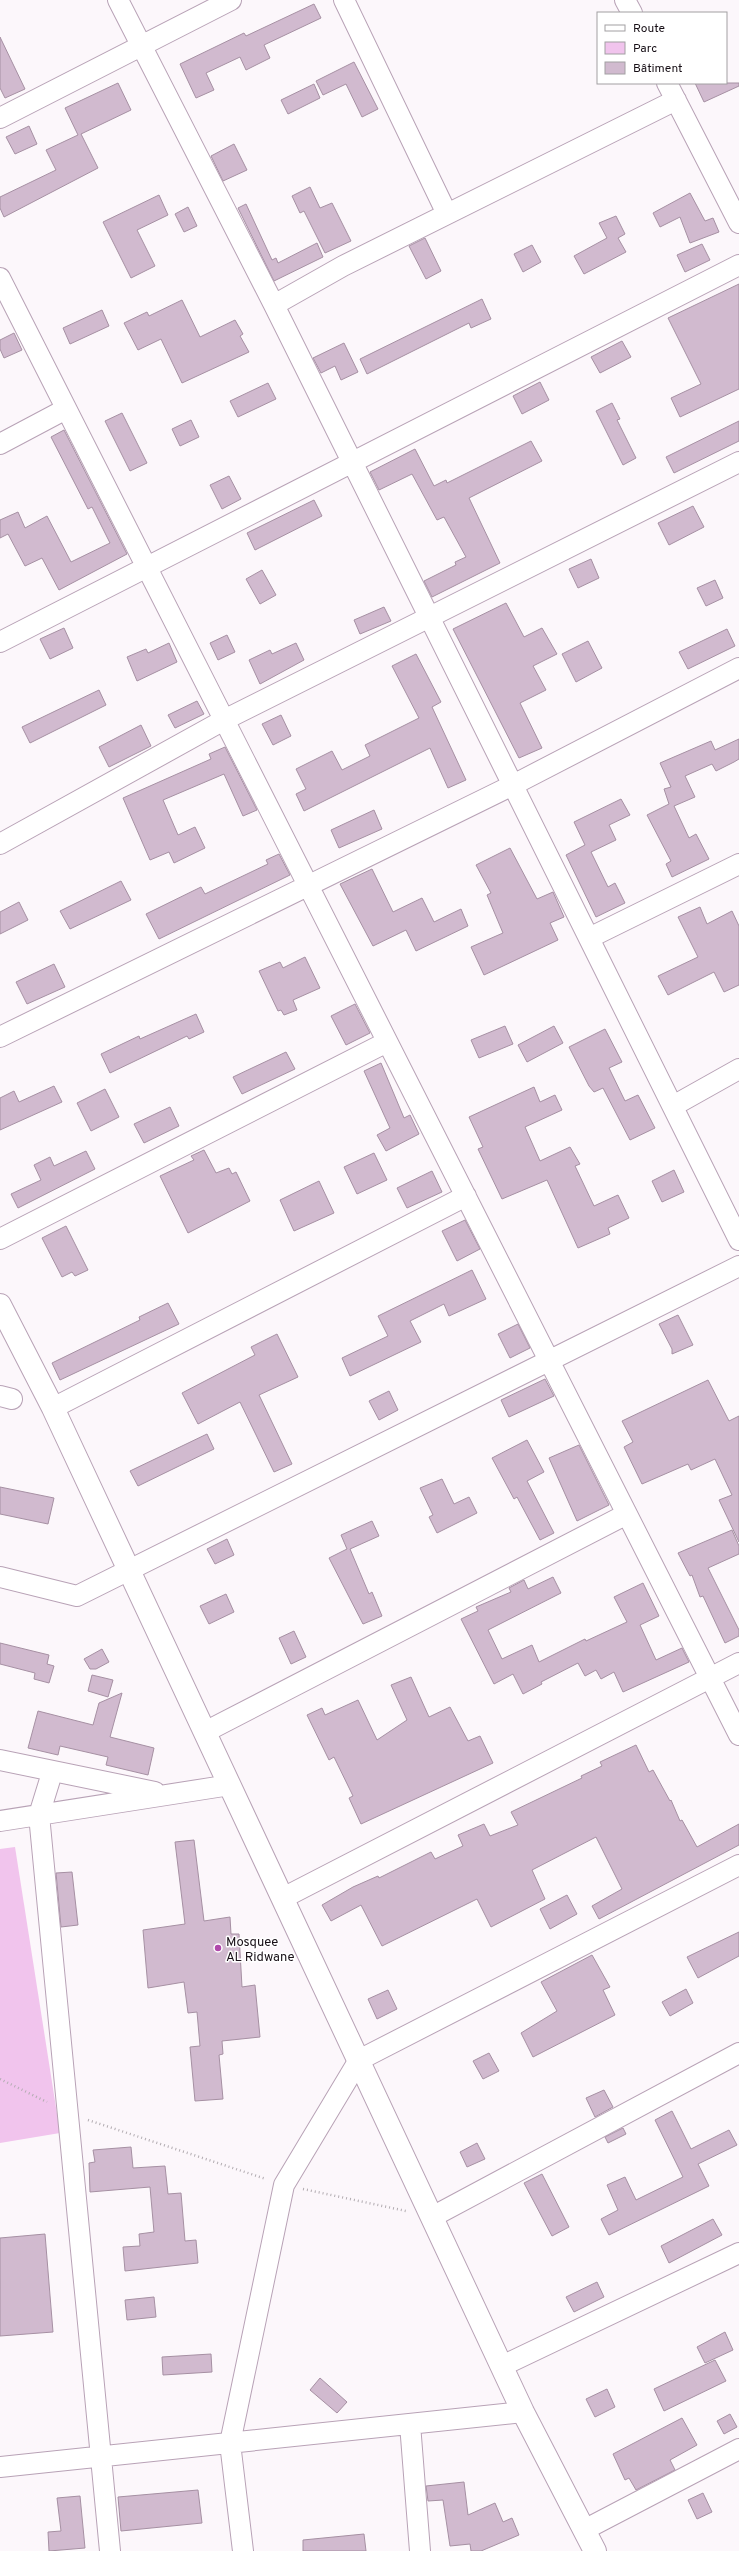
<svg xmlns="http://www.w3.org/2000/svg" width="739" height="2551" font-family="Overpass,sans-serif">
<rect width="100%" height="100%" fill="#fcf7fb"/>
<path fill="#f1c4ed" d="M 15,1847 L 60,2133 L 0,2143 L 0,1849 Z"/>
<path fill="#d1bacf" stroke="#a690a3" d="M 314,4 L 321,18 L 264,45 L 270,58 L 246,70 L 240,57 L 206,73 L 214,90 L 196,98 L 180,64 L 244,33 L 246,36 Z
M 0,37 L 25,89 L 5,98 L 0,88 Z
M 354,62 L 378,109 L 362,117 L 346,84 L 323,95 L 316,81 Z
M 118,83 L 131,110 L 81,134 L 98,168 L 4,217 L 0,208 L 0,197 L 56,170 L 46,150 L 78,135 L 65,108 Z
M 695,83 L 739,83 L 739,86 L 704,102 Z
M 314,84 L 320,98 L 288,114 L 281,100 Z
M 29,126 L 37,144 L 15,154 L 6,137 Z
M 234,144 L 247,170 L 223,181 L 211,156 Z
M 310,187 L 320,208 L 332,203 L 351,241 L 325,253 L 304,211 L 300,213 L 292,196 Z
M 690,193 L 705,221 L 713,218 L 719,232 L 690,243 L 680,217 L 660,227 L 653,213 Z
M 159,195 L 168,215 L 137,230 L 155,266 L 131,278 L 103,222 Z
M 246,204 L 272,260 L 276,258 L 278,263 L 317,243 L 323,257 L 274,281 L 238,208 Z
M 188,207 L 197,226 L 184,232 L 175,214 Z
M 616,216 L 625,234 L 618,238 L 626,252 L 584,274 L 574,256 L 607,238 L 599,223 Z
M 425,238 L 441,271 L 426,279 L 409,246 Z
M 702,244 L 710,260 L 685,272 L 677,255 Z
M 532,245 L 541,262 L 523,272 L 514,254 Z
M 739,284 L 739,389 L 680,417 L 671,398 L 701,384 L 668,318 Z
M 482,299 L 491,319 L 471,328 L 469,323 L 367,374 L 360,359 Z
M 182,300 L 200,337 L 235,320 L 243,334 L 240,336 L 249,352 L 182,383 L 161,339 L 138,350 L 124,323 L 147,312 L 149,316 Z
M 102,310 L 109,326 L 70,344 L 63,328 Z
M 14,333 L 22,350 L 4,358 L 0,349 L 0,340 Z
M 622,341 L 631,357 L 600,373 L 591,357 Z
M 344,343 L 358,372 L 341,380 L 335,366 L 321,373 L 313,358 Z
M 540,382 L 549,400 L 522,414 L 513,396 Z
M 268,383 L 276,399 L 238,417 L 230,401 Z
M 612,403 L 620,419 L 617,420 L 636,458 L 623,465 L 596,411 Z
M 122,413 L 147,463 L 130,471 L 105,421 Z
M 191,420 L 199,437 L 180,446 L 172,429 Z
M 739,421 L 739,441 L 674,473 L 666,457 Z
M 64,430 L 127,554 L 59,590 L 42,558 L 25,566 L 8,534 L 0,538 L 0,520 L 18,512 L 25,528 L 47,516 L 71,562 L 110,543 L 92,507 L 88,509 L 51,437 Z
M 531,441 L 542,461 L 469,498 L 500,563 L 432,597 L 424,581 L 456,565 L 455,562 L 466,557 L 444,517 L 437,520 L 412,474 L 379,490 L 370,472 L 415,449 L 434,486 L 446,480 L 447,483 Z
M 229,476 L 241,499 L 222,509 L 210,485 Z
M 314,500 L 322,516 L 255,550 L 247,533 Z
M 693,506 L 704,527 L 669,545 L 658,523 Z
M 591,559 L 599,578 L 578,588 L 569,569 Z
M 262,570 L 276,595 L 260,604 L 246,579 Z
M 715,580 L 723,598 L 706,606 L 697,588 Z
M 506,603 L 524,637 L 542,628 L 557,654 L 533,666 L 546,690 L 520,703 L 542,748 L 519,758 L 453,629 Z
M 384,607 L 391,621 L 360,634 L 354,620 Z
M 64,628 L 73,648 L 50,659 L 40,639 Z
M 727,629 L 735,646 L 688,669 L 679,652 Z
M 227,635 L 235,652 L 218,660 L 210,643 Z
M 588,641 L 602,668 L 576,682 L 562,654 Z
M 169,643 L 177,662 L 137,681 L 127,657 L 146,649 L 148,653 Z
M 296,643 L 304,660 L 260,684 L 249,660 L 270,650 L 272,654 Z
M 416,654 L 441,702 L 432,707 L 466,780 L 448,788 L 430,748 L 304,811 L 296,794 L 306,789 L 296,769 L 332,751 L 342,770 L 370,756 L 365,745 L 419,718 L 392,666 Z
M 99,690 L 106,705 L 30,743 L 22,727 Z
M 197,701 L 204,714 L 175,728 L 168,715 Z
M 281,715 L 291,736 L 273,745 L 262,724 Z
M 141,725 L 151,746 L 109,767 L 99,747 Z
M 739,739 L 739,759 L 734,762 L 716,771 L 712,764 L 685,776 L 695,797 L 674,806 L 689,838 L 696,834 L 709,859 L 672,877 L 666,864 L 671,861 L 647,815 L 669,804 L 664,789 L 671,787 L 660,763 L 711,741 L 715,750 Z
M 225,747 L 257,810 L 243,816 L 224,774 L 163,800 L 178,835 L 195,827 L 205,848 L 174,863 L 169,852 L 150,860 L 123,798 L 211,759 L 209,754 Z
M 621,799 L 630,815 L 609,825 L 616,840 L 591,852 L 608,887 L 615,883 L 625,903 L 596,917 L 566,855 L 585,845 L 574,822 Z
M 374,810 L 382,829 L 339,848 L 331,830 Z
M 510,848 L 537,899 L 553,892 L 564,917 L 550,923 L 558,940 L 484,975 L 471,947 L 503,933 L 487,895 L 491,893 L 476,865 Z
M 279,854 L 290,875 L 159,939 L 146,914 L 201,887 L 205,894 L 268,864 L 266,860 Z
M 372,869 L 393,912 L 422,898 L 434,922 L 461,909 L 468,926 L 416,951 L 406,930 L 373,946 L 340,884 Z
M 121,881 L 131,900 L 70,929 L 60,911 Z
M 19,902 L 28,920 L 0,934 L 0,912 Z
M 700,907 L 707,924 L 732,911 L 739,926 L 739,985 L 724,992 L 714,972 L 668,995 L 658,976 L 698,957 L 678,917 Z
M 305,957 L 320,988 L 293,1000 L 297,1010 L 284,1015 L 281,1010 L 278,1011 L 259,971 L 280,962 L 283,968 Z
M 54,964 L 65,987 L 27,1004 L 16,982 Z
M 355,1004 L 370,1033 L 346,1045 L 331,1016 Z
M 196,1014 L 204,1032 L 189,1039 L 187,1036 L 110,1073 L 101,1054 L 139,1036 L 140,1039 Z
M 505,1026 L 513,1044 L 479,1058 L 471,1040 Z
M 554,1026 L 563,1043 L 527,1062 L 518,1045 Z
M 605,1029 L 622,1062 L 609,1068 L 625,1101 L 638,1095 L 655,1128 L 630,1140 L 603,1088 L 594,1092 L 589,1086 L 569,1047 Z
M 286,1052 L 295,1069 L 242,1094 L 233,1077 Z
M 381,1063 L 404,1118 L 410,1115 L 419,1134 L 386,1151 L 377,1135 L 390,1128 L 364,1071 Z
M 54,1086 L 62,1102 L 0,1130 L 0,1098 L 14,1091 L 19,1102 Z
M 534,1087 L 540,1102 L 555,1095 L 562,1110 L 525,1127 L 540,1161 L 570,1147 L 580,1164 L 575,1166 L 594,1206 L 618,1195 L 629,1218 L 608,1228 L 610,1234 L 578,1248 L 547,1180 L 502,1199 L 478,1149 L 483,1147 L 469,1117 Z
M 105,1089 L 119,1117 L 91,1131 L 77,1103 Z
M 170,1107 L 179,1126 L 144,1143 L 134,1124 Z
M 204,1150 L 216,1173 L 229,1168 L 232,1174 L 236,1172 L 250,1201 L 188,1233 L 160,1176 L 194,1160 L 191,1156 Z
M 86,1151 L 95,1169 L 18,1208 L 11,1194 L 41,1180 L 34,1165 L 50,1157 L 54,1166 Z
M 374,1153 L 387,1180 L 357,1194 L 344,1167 Z
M 674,1170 L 684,1192 L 662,1202 L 652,1181 Z
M 432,1171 L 442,1192 L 407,1208 L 397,1188 Z
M 319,1181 L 334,1213 L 294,1231 L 280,1200 Z
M 465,1220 L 480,1249 L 457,1261 L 442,1231 Z
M 66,1226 L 88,1270 L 75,1276 L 72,1272 L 62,1277 L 42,1238 Z
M 472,1270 L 486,1299 L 449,1316 L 444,1304 L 410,1321 L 421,1342 L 350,1376 L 342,1358 L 388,1336 L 378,1316 Z
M 168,1303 L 179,1324 L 60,1380 L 52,1363 L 140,1320 L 139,1317 Z
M 678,1315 L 693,1345 L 672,1354 L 672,1349 L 659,1324 Z
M 518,1324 L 530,1348 L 510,1358 L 498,1334 Z
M 277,1334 L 298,1377 L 259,1395 L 292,1464 L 274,1472 L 240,1402 L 198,1424 L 182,1393 L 255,1355 L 251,1347 Z
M 545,1379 L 554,1396 L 509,1417 L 501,1400 Z
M 708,1380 L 729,1421 L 739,1416 L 739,1542 L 719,1500 L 732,1495 L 715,1459 L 691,1470 L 688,1464 L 642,1484 L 624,1447 L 633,1442 L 622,1421 Z
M 389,1391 L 398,1410 L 379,1420 L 369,1401 Z
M 207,1434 L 214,1449 L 138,1486 L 130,1471 Z
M 527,1440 L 544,1472 L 527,1481 L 554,1533 L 540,1540 L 517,1497 L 514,1499 L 492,1458 Z
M 579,1445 L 609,1505 L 577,1521 L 549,1458 Z
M 442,1479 L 454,1504 L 469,1497 L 477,1513 L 437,1533 L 429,1517 L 433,1515 L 420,1488 Z
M 0,1487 L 54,1498 L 48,1524 L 0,1514 Z
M 372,1521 L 379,1536 L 350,1549 L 369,1594 L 372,1592 L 382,1616 L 363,1624 L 329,1558 L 347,1549 L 341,1535 Z
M 732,1530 L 739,1546 L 739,1554 L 708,1568 L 739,1630 L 739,1636 L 725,1643 L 703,1596 L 700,1597 L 692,1575 L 690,1576 L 678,1553 Z
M 227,1539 L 234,1555 L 215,1564 L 207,1549 Z
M 553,1577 L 561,1593 L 488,1630 L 502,1659 L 532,1645 L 539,1662 L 585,1639 L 586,1641 L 627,1622 L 614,1597 L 643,1583 L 659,1616 L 640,1625 L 656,1660 L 682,1648 L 689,1662 L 623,1692 L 614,1672 L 601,1679 L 596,1670 L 585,1676 L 578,1663 L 541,1682 L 542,1684 L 523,1694 L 513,1674 L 494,1684 L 461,1619 L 478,1611 L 476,1607 L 511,1592 L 509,1588 L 524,1580 L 528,1589 Z
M 226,1594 L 234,1612 L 209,1624 L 200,1606 Z
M 294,1631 L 306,1657 L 291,1664 L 279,1638 Z
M 0,1643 L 49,1655 L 47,1664 L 54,1666 L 49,1683 L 34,1679 L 35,1673 L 0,1664 Z
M 102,1649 L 109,1662 L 96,1669 L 90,1669 L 84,1659 Z
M 92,1675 L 113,1680 L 108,1697 L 88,1691 Z
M 411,1677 L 429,1717 L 450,1707 L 468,1741 L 480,1736 L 493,1763 L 361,1824 L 349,1798 L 353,1796 L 334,1757 L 329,1760 L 307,1715 L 322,1708 L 325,1715 L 358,1700 L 377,1740 L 407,1720 L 391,1685 Z
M 122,1693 L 110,1737 L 154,1748 L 148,1775 L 106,1765 L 108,1757 L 60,1746 L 58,1755 L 28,1748 L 38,1711 L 93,1725 L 99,1703 Z
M 636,1745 L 649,1772 L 653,1770 L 670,1801 L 671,1800 L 680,1821 L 682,1820 L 697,1847 L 739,1824 L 739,1845 L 599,1919 L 592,1906 L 622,1889 L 596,1837 L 532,1870 L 545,1899 L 491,1927 L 477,1899 L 382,1946 L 361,1905 L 331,1921 L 322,1905 L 353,1887 L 378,1876 L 379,1878 L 431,1852 L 435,1859 L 463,1846 L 458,1835 L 484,1824 L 490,1836 L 518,1825 L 511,1812 L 582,1778 L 581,1776 L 602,1766 L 600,1762 Z
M 194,1840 L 204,1921 L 230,1917 L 231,1934 L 239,1934 L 242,1987 L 255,1985 L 260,2037 L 222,2041 L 223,2054 L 219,2055 L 223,2099 L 195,2101 L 190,2047 L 200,2046 L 197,2012 L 188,2013 L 184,1982 L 148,1988 L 143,1930 L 185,1924 L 175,1842 Z
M 72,1872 L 78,1925 L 61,1927 L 56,1873 Z
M 567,1895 L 577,1914 L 550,1929 L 540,1909 Z
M 739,1932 L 739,1956 L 698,1978 L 687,1957 Z
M 592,1955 L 610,1987 L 603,1990 L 615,2015 L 533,2057 L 521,2033 L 557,2011 L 541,1982 Z
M 686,1989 L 693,2003 L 670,2016 L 662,2002 Z
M 388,1990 L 397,2009 L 377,2019 L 368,1999 Z
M 489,2053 L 499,2071 L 483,2079 L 473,2061 Z
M 604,2090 L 613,2107 L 595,2117 L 586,2098 Z
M 672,2111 L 691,2149 L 729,2130 L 737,2145 L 698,2164 L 709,2186 L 609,2235 L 601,2219 L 618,2210 L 607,2185 L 625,2177 L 636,2200 L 683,2177 L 655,2120 Z
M 623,2128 L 626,2134 L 608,2143 L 605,2137 Z
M 477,2143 L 485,2159 L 467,2167 L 460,2152 Z
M 131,2147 L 133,2168 L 165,2166 L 168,2194 L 181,2193 L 185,2241 L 196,2240 L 198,2263 L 125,2271 L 123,2247 L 140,2246 L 139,2234 L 154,2232 L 150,2187 L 90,2192 L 89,2163 L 95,2162 L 93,2150 Z
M 542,2174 L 569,2227 L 552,2236 L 524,2183 Z
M 713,2219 L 722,2235 L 669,2263 L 661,2246 Z
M 45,2234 L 53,2332 L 0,2336 L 0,2238 Z
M 597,2282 L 604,2297 L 574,2312 L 566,2297 Z
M 154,2297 L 156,2317 L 127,2320 L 125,2300 Z
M 725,2332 L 733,2350 L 705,2363 L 697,2347 Z
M 211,2354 L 212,2372 L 163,2375 L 162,2357 Z
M 715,2360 L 726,2381 L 664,2411 L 654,2389 Z
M 320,2378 L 347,2402 L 337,2413 L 310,2390 Z
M 607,2389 L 615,2407 L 595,2417 L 586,2399 Z
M 730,2414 L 737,2427 L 724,2434 L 717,2421 Z
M 682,2418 L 697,2445 L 670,2460 L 675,2470 L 636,2490 L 629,2478 L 625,2480 L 613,2454 Z
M 464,2482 L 468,2515 L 495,2503 L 503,2522 L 512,2518 L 519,2535 L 481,2551 L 471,2551 L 470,2544 L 450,2546 L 443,2500 L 428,2501 L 426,2486 Z
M 198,2490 L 202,2523 L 121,2531 L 118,2497 Z
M 703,2493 L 712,2512 L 697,2519 L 688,2500 Z
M 80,2496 L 85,2548 L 49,2551 L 48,2532 L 61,2531 L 57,2498 Z
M 364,2534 L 366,2551 L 303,2551 L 303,2540 Z"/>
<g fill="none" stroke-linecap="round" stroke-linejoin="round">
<defs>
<path id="street" d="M 118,0 L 274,305 L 739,1240
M 344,0 L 447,214
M 625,0 L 632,13
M 667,83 L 739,223
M 0,118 L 231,0
M 0,278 L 739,1735
M 274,305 L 343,266 L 676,100
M 0,444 L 66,409
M 0,642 L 739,265
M 0,844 L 224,720 L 739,462
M 589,938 L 739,864
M 0,1037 L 513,785 L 739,668
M 673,1106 L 739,1069
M 0,1239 L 387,1042
M 0,1396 L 12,1399
M 53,1408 L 466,1196
M 0,1577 L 77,1596 L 739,1266
M 205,1732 L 627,1514
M 0,1760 L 155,1792
M 52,1773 L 39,1815 L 110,2551
M 0,1821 L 230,1785
M 283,1898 L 739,1663
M 432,2217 L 739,2053
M 502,2366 L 739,2253
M 410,2424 L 420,2551
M 0,2467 L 523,2412
M 584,2530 L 739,2449
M 243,2551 L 230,2443 L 284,2185 L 359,2060 L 739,1865"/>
<path id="secondary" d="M 0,1305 L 53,1408 L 523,2412 L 595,2551"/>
</defs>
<use href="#street" stroke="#b8a2b6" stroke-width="22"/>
<use href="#secondary" stroke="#b8a2b6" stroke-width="24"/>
<path stroke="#b2acb1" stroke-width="2.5" stroke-dasharray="1 3" stroke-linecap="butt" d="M 0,2079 L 47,2102
M 88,2120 L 266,2179
M 303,2189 L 406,2211"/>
<use href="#street" stroke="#fff" stroke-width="20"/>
<use href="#secondary" stroke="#fff" stroke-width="22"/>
</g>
<circle fill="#b048ab" stroke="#fff" stroke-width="1.5" cx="218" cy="1948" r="4"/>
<g text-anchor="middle" stroke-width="3" stroke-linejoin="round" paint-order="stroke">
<g font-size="13" fill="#170f16" stroke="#fff" text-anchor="start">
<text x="226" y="1946">Mosquee<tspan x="226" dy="15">AL Ridwane</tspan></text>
</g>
</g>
<rect x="597" y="12" width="130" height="72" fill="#ffffff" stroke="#a29fa2"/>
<rect x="605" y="25" width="20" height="6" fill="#ffffff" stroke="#a29fa2"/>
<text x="633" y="32" font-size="12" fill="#170f16">Route</text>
<rect x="605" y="42" width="20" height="12" fill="#f1c4ed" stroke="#a29fa2"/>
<text x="633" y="52" font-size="12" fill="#170f16">Parc</text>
<rect x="605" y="62" width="20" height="12" fill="#d1bacf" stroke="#a29fa2"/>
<text x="633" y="72" font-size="12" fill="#170f16">Bâtiment</text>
</svg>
